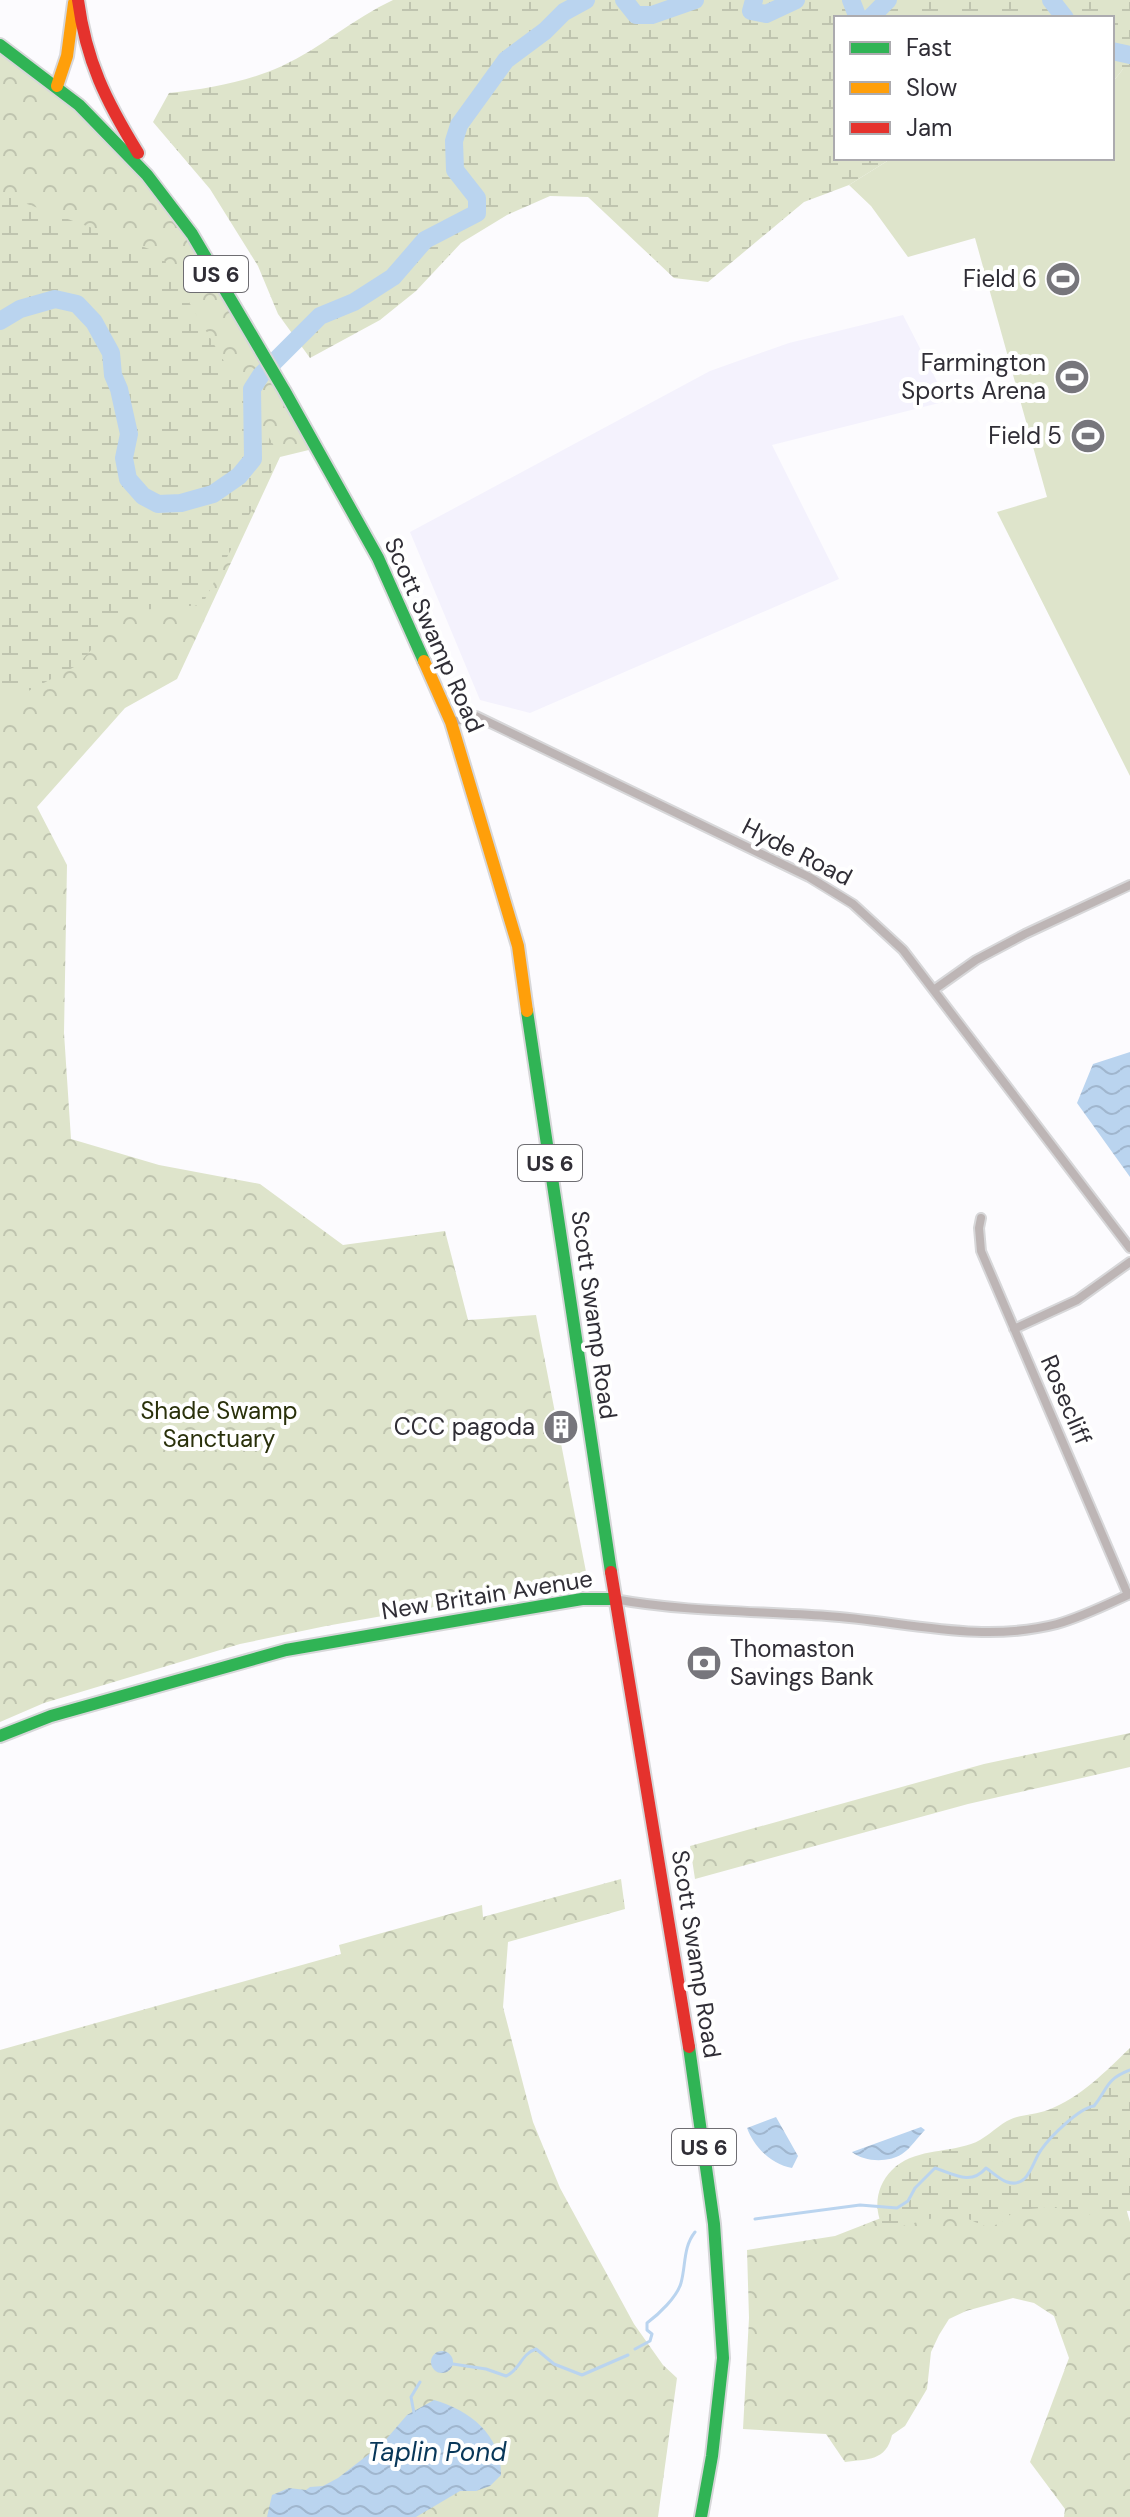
<svg xmlns="http://www.w3.org/2000/svg" width="1130" height="2517" font-family="'DM Sans',sans-serif">
<defs>
<pattern id="forest-crowns" width="20" height="18" patternUnits="userSpaceOnUse" patternTransform="scale(2)"><rect width="20" height="18" fill="#dee4cb"/><path d="M2 6a3 3 0 1 1 6 0M12 15a3 3 0 1 1 6 0" fill="none" stroke="#bfc4af"/></pattern>
<pattern id="wetland-marsh" width="20" height="14" patternUnits="userSpaceOnUse" patternTransform="scale(2)"><rect width="20" height="14" fill="#dee4cb"/><path d="M1 5h8M5 5V1M11 12h8M15 12V8" fill="none" stroke="#bfc4af"/></pattern>
<pattern id="water-waves" width="16" height="10" patternUnits="userSpaceOnUse" patternTransform="scale(2)"><rect width="16" height="10" fill="#bad4ef"/><path d="M0 5q4-4 8 0t8 0" fill="none" stroke="#a0b6ce"/></pattern>
</defs>
<rect width="100%" height="100%" fill="#fcfbfe"/>
<path fill="#f4f2fd" d="M 903,315 L 947,401 L 772,445 L 839,579 L 530,713 L 480,700 L 410,532 L 710,371 L 789,343 Z"/>
<path fill="url(#forest-crowns)" d="M 0,45 L 147,175 L 317,448 L 280,457 L 177,679 L 125,708 L 37,807 L 67,865 L 64,1033 L 71,1139 L 159,1165 L 260,1184 L 343,1245 L 445,1231 L 468,1320 L 536,1315 L 588,1582 L 501,1595 L 326,1626 L 240,1644 L 44,1703 L 0,1722 Z
M 1130,1733 L 1130,1767 L 968,1804 L 695,1879 L 690,1846 L 984,1764 Z
M 621,1879 L 625,1909 L 508,1942 L 503,2007 L 533,2122 L 560,2188 L 634,2324 L 663,2365 L 677,2378 L 658,2517 L 0,2517 L 0,2050 L 341,1954 L 339,1945 L 482,1905 L 483,1917 Z
M 1104,2131 L 1130,2222 L 1130,2517 L 1064,2517 L 1065,2509 L 1030,2462 L 1069,2358 L 1054,2316 L 1034,2303 L 1013,2298 L 966,2311 L 949,2319 L 939,2335 L 931,2352 L 927,2389 L 905,2426 L 892,2435 C 886,2461 868,2459 845,2462 L 826,2434 L 743,2429 L 749,2318 L 747,2250 L 835,2236 Z"/>
<path fill="url(#wetland-marsh)" d="M 393,0 L 1130,0 L 1130,69 L 1123,69 L 1112,83 L 1112,18 L 836,18 L 836,158 L 892,158 L 849,185 L 804,202 L 708,282 L 674,278 L 588,197 L 550,196 L 507,215 L 461,243 L 416,291 L 380,320 L 310,358 L 278,314 L 258,266 L 210,189 L 153,122 L 169,93 C 207,89 247,82 282,66 C 321,48 354,18 393,0 Z
M 0,194 L 160,253 L 280,456 L 202,605 L 128,611 L 76,666 L 0,706 Z
M 1130,2048 L 1130,2211 L 1110,2210 L 1076,2217 L 1056,2207 L 1015,2210 C 981,2244 984,2214 947,2216 C 927,2218 905,2226 885,2231 C 873,2211 875,2187 892,2170 C 913,2149 945,2153 971,2144 C 984,2140 995,2128 1007,2121 C 1020,2114 1035,2115 1048,2110 C 1080,2098 1106,2071 1130,2048 Z"/>
<path fill="#dee4cb" d="M 1123,69 L 1130,69 L 1130,776 L 997,512 L 1047,497 L 975,238 L 908,257 L 871,206 L 849,185 L 892,158 L 1112,158 L 1112,83 Z"/>
<path fill="url(#water-waves)" d="M 1130,1052 L 1130,1177 L 1077,1103 L 1093,1064 Z
M 776,2117 L 798,2156 L 792,2168 C 771,2164 754,2147 747,2128 Z
M 921,2127 L 925,2130 C 918,2137 910,2149 902,2154 C 888,2163 864,2162 852,2152 Z
M431 2362a11 11 0 1 1 22 0a11 11 0 1 1-22 0Z
M 434,2400 C 470,2410 502,2436 501,2475 L 490,2486 L 476,2491 L 460,2491 L 416,2517 L 267,2517 L 272,2495 L 289,2488 L 306,2490 L 310,2487 L 323,2486 L 338,2478 L 382,2444 L 407,2415 Z"/>
<g fill="none" stroke-linecap="round" stroke-linejoin="round">
<path stroke="#bad4ef" stroke-width="3" d="M 755,2219 L 860,2205 L 897,2208 L 908,2201 L 915,2188 L 935,2168 C 953,2174 971,2186 986,2168 C 992,2172 1000,2180 1007,2182 C 1029,2189 1032,2162 1041,2150 C 1050,2137 1079,2108 1094,2106 C 1109,2087 1105,2080 1130,2070
M 635,2349 L 650,2341 L 652,2334 L 647,2330 L 647,2323 C 659,2314 677,2297 681,2283 C 686,2265 683,2247 695,2232
M 453,2364 L 486,2369 L 506,2376 C 520,2370 521,2354 536,2349 L 554,2364 L 582,2375 L 628,2355
M 414,2413 L 411,2397 L 420,2382"/>
<path stroke="#bad4ef" stroke-width="18" d="M 624,0 L 636,15 L 652,15 L 695,0
M 754,0 L 751,11 L 766,14 L 796,0
M 851,0 L 858,18
M 1051,0 L 1065,18
M 870,18 L 888,0
M 1112,51 L 1130,55
M 0,321 L 20,309 L 55,299 L 77,304 L 94,322 L 111,353 L 113,375 L 119,389 L 129,434 L 124,458 L 128,479 L 143,496 L 158,504 L 181,503 L 213,494 L 239,476 L 253,459 L 252,389 L 261,375 L 320,316 L 354,302 L 393,277 L 425,240 L 477,213 L 477,198 L 455,170 L 454,141 L 459,125 L 506,60 L 545,31 L 564,12 L 586,0"/>
<defs>
<path id="street" d="M 451,722 L 476,716 L 809,877 L 853,904 L 903,950 L 1130,1248
M 935,989 L 976,960 L 1025,934 L 1130,885
M 981,1218 L 979,1228 L 981,1251 L 1128,1595
M 1014,1329 L 1077,1300 L 1130,1262
M 614,1599 C 684,1612 756,1611 827,1616 C 903,1621 980,1644 1057,1624 C 1082,1617 1106,1605 1130,1594"/>
<path id="fast" d="M 0,45 L 79,105 L 147,175 L 192,234 L 284,390 L 378,558 L 424,661
M 527,1011 L 611,1572
M 0,1736 L 51,1716 L 286,1650 L 582,1599 L 613,1599
M 689,2047 L 714,2224 L 723,2358 L 712,2456 L 701,2517"/>
<path id="slow" d="M 57,86 L 67,56 L 74,3
M 424,661 L 451,722 L 518,946 L 527,1011"/>
<path id="jam" d="M 78,0 C 86,61 106,101 138,153
M 611,1572 L 689,2047"/>
</defs>
<use href="#street" stroke="#d7d7d9" stroke-width="12"/>
<use href="#fast" stroke="#d7d7d9" stroke-width="16"/>
<use href="#slow" stroke="#d7d7d9" stroke-width="16"/>
<use href="#jam" stroke="#d7d7d9" stroke-width="16"/>
<use href="#street" stroke="#bdb5b5" stroke-width="8"/>
<use href="#fast" stroke="#30b455" stroke-width="12"/>
<use href="#slow" stroke="#ff9f0a" stroke-width="12"/>
<use href="#jam" stroke="#e5322d" stroke-width="12"/>
</g>
<defs>
<symbol id="stadium-disc" viewBox="-11 -11 22 22"><circle r="9.5" fill="#77767c" stroke="#fff"/><path d="M0-5a6.5 5 0 1 0 0 10a6.5 5 0 1 0 0-10ZM-3.5-1.8h7v3.6h-7Z" fill="#fff"/></symbol>
<symbol id="building-disc" viewBox="-11 -11 22 22"><circle r="9.5" fill="#77767c" stroke="#fff"/><path d="M-4-6H4V6H1V3H-1V6H-4ZM-2.5-4.3h1.7v1.8h-1.7ZM.8-4.3h1.7v1.8H.8ZM-2.5-1h1.7V.8h-1.7ZM.8-1h1.7V.8H.8Z" fill="#fff"/></symbol>
<symbol id="bank-disc" viewBox="-11 -11 22 22"><circle r="9.5" fill="#77767c" stroke="#fff"/><path d="M-6-4H6V4H-6ZM0-2.3a2.3 2.3 0 1 0 0 4.6a2.3 2.3 0 1 0 0-4.6Z" fill="#fff"/></symbol>
</defs>
<g fill-rule="evenodd">
<use href="#stadium-disc" x="1043" y="259" width="40" height="40"/>
<use href="#stadium-disc" x="1052" y="357" width="40" height="40"/>
<use href="#stadium-disc" x="1068" y="416" width="40" height="40"/>
<use href="#building-disc" x="541" y="1407" width="40" height="40"/>
<use href="#bank-disc" x="684" y="1643" width="40" height="40"/>
</g>
<g text-anchor="middle" stroke-width="8" stroke-linejoin="round" paint-order="stroke">
<g fill="#fff" stroke="#6e6d72" stroke-width="2">
<rect x="184" y="256" width="64" height="36" rx="6"/>
<rect x="518" y="1145" width="64" height="36" rx="6"/>
<rect x="672" y="2129" width="64" height="36" rx="6"/>
</g>
<g font-size="22" font-weight="bold" fill="#302e36">
<text x="216" y="282">US 6</text>
<text x="550" y="1171">US 6</text>
<text x="704" y="2155">US 6</text>
</g>
<g font-size="24" fill="#302e36" stroke="#fff" text-anchor="end">
<text x="1037" y="287">Field 6</text>
<text x="1046" y="371">Farmington<tspan x="1046" dy="28">Sports Arena</tspan></text>
<text x="1062" y="444">Field 5</text>
<text x="535" y="1435">CCC pagoda</text>
<text x="730" y="1657" text-anchor="start">Thomaston<tspan x="730" dy="28">Savings Bank</tspan></text>
</g>
<g font-size="24" fill="#302e36" stroke="#fff">
<text transform="translate(434 635) rotate(66)" y="8">Scott Swamp Road</text>
<text transform="translate(797 852) rotate(27)" y="8">Hyde Road</text>
<text transform="translate(594 1315) rotate(82)" y="8">Scott Swamp Road</text>
<text transform="translate(1066 1400) rotate(67)" y="8">Rosecliff</text>
<text transform="translate(487 1595) rotate(-9)" y="8">New Britain Avenue</text>
<text transform="translate(696 1954) rotate(81)" y="8">Scott Swamp Road</text>
</g>
<g font-size="24" fill="#2a310b" stroke="#fff">
<text x="219" y="1419">Shade Swamp<tspan x="219" dy="28">Sanctuary</tspan></text>
</g>
<g font-size="26" font-style="italic" fill="#083759" stroke="#fff">
<text x="437" y="2461">Taplin Pond</text>
</g>
</g>
<rect x="834" y="16" width="280" height="144" fill="#ffffff" stroke="#acabaf" stroke-width="2"/>
<rect x="850" y="42" width="40" height="12" fill="#30b455" stroke="#acabaf" stroke-width="2"/>
<text x="906" y="56" font-size="24" fill="#302e36">Fast</text>
<rect x="850" y="82" width="40" height="12" fill="#ff9f0a" stroke="#acabaf" stroke-width="2"/>
<text x="906" y="96" font-size="24" fill="#302e36">Slow</text>
<rect x="850" y="122" width="40" height="12" fill="#e5322d" stroke="#acabaf" stroke-width="2"/>
<text x="906" y="136" font-size="24" fill="#302e36">Jam</text>
</svg>
